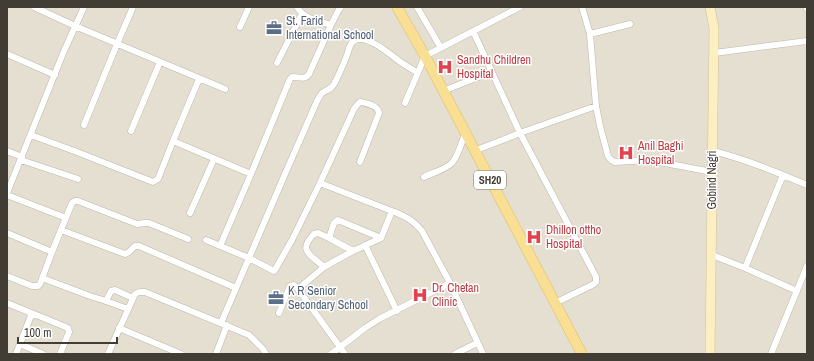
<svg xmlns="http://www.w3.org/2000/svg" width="814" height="361" font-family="'Archivo Narrow',sans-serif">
<rect width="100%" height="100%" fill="#f1ede3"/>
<path fill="#e4dfd1" d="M 7,7 L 807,7 L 807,354 L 7,354 Z"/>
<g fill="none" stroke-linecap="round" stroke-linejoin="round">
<defs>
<path id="street" d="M 34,7 L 75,26 L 225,89
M 297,7 C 304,19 318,21 331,25
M 417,7 L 441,48
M 582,7 L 590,34 L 596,106 L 600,126 L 608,156 L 611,160 L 615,162 L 649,160 L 712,172
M 806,7 L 807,9
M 240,27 L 249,7
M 473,31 L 520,133 L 596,277 L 596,282 L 594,284 L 555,303
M 590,34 L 630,24
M 714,53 L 807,41
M 7,54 L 55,75
M 277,63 L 302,14
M 199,79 L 173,141 L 251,174
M 443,91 L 491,72
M 405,103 L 425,56 L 520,7
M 84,125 L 117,44 L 133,7
M 131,131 L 160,62
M 31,135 L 77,152 L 153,182 L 158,179 L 173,141
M 7,151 L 22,157
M 474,151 L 520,133 L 596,106
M 713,151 C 745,159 776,172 807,185
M 21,160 L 78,179
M 360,162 L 379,113 C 378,106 367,103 360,102 L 357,105 L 354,109 L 320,183 L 397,213 C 408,218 415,222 422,231 L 450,283 L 483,354
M 424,177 C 432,173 446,169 452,163 C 458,156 462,142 465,134
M 7,193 L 64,51 L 84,7
M 7,195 L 66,218
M 190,213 L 214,159
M 61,230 L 125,254 L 129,252 L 135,246 L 139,246 L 236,288
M 7,233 L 52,252
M 206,240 L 249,258 L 274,271 L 276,268 L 292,240 L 320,183
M 365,245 L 397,311
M 220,246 L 251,174 L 290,79 L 292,77 C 298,76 304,81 309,74 L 331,25 L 338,11 L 341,7
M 353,251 L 329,238 L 334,223 L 338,220 L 381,238
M 712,255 L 745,268 L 797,291
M 324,267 C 311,255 297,251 314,234 L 318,233 L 329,238
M 745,268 L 783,175
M 7,276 L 32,286 L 38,286 L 40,284 L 52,252 L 72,203 L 75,201 L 78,201 L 137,224 C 142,224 145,222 149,223 L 188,239
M 42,278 L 90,296 L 106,301 L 128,309
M 298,289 L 324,267 L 353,251 L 381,238 L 392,211
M 106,301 L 111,291 L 115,290 L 133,298
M 7,303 L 68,328 L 69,332 L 60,354
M 279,313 L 290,286 L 294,285 L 298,289 L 345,354
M 221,323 L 249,258 L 285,174 L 317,101 C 319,98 320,95 322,93 C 327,89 331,90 334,84 C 339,75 343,65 347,55 C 348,52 349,47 351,44 C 360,28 390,54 399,61 C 405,65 411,69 417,72
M 119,328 L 181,354
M 20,344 L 43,354
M 16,354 L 32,313
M 108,354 L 135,294 C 138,291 141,292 145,292 L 249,335 L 263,349 L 266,354
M 216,354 L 227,325
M 331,354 L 365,328 L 379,319 L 450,283
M 455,354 L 477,343
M 771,354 L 807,266"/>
<path id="secondary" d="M 710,7 L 714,28 L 710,354"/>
<path id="primary" d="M 397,7 L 425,56 L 582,354"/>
</defs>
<use href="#street" stroke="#beb7a9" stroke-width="7"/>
<use href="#secondary" stroke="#d2c396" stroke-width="10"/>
<use href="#primary" stroke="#ddbc64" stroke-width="11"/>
<use href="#street" stroke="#fff" stroke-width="6"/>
<use href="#secondary" stroke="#fcefc2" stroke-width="9"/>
<use href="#primary" stroke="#f9df93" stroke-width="10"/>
</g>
<defs>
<symbol id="office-bare" viewBox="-9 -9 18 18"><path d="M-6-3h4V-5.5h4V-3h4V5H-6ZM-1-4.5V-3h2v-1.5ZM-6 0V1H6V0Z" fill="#5c6f8a" stroke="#fff" stroke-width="2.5" paint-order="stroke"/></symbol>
<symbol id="hospital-bare" viewBox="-9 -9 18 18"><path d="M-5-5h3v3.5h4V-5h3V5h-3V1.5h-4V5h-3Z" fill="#e0444e" stroke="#fff" stroke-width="2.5" paint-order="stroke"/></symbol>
</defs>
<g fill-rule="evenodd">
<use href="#office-bare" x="263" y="17" width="22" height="22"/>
<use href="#hospital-bare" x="434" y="56" width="22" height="22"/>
<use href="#hospital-bare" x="615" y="142" width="22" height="22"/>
<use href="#hospital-bare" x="523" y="226" width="22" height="22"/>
<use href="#hospital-bare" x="409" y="284" width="22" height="22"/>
<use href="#office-bare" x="265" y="287" width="22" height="22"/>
</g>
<g text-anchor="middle" stroke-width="3" stroke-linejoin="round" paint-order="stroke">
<rect fill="#fff" stroke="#7b7771" stroke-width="1" x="474" y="171" width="32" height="18" rx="3"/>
<g font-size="11" font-weight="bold" fill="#423d34">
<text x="490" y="184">SH20</text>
</g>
<g font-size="12" fill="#4e5e75" stroke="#fff" text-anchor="start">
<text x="286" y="25">St. Farid<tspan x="286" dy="14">International School</tspan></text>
<text x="288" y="295">K R Senior<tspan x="288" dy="14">Secondary School</tspan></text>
</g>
<g font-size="12" fill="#be3a42" stroke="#fff" text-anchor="start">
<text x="457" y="64">Sandhu Children<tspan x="457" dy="14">Hospital</tspan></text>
<text x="638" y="150">Anil Baghi<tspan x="638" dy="14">Hospital</tspan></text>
<text x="546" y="234">Dhillon ottho<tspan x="546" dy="14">Hospital</tspan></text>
<text x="432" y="292">Dr. Chetan<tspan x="432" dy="14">Clinic</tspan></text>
</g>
<g font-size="12" fill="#423d34" stroke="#fff">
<text transform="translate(712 180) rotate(-90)" y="4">Gobind Nagri</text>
</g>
</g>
<rect width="814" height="361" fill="none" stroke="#423d34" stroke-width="16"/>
<path d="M18 337v6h99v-6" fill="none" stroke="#423d34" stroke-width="2"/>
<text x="24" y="337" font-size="12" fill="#423d34" stroke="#ffffff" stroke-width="3" paint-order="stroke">100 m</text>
</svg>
